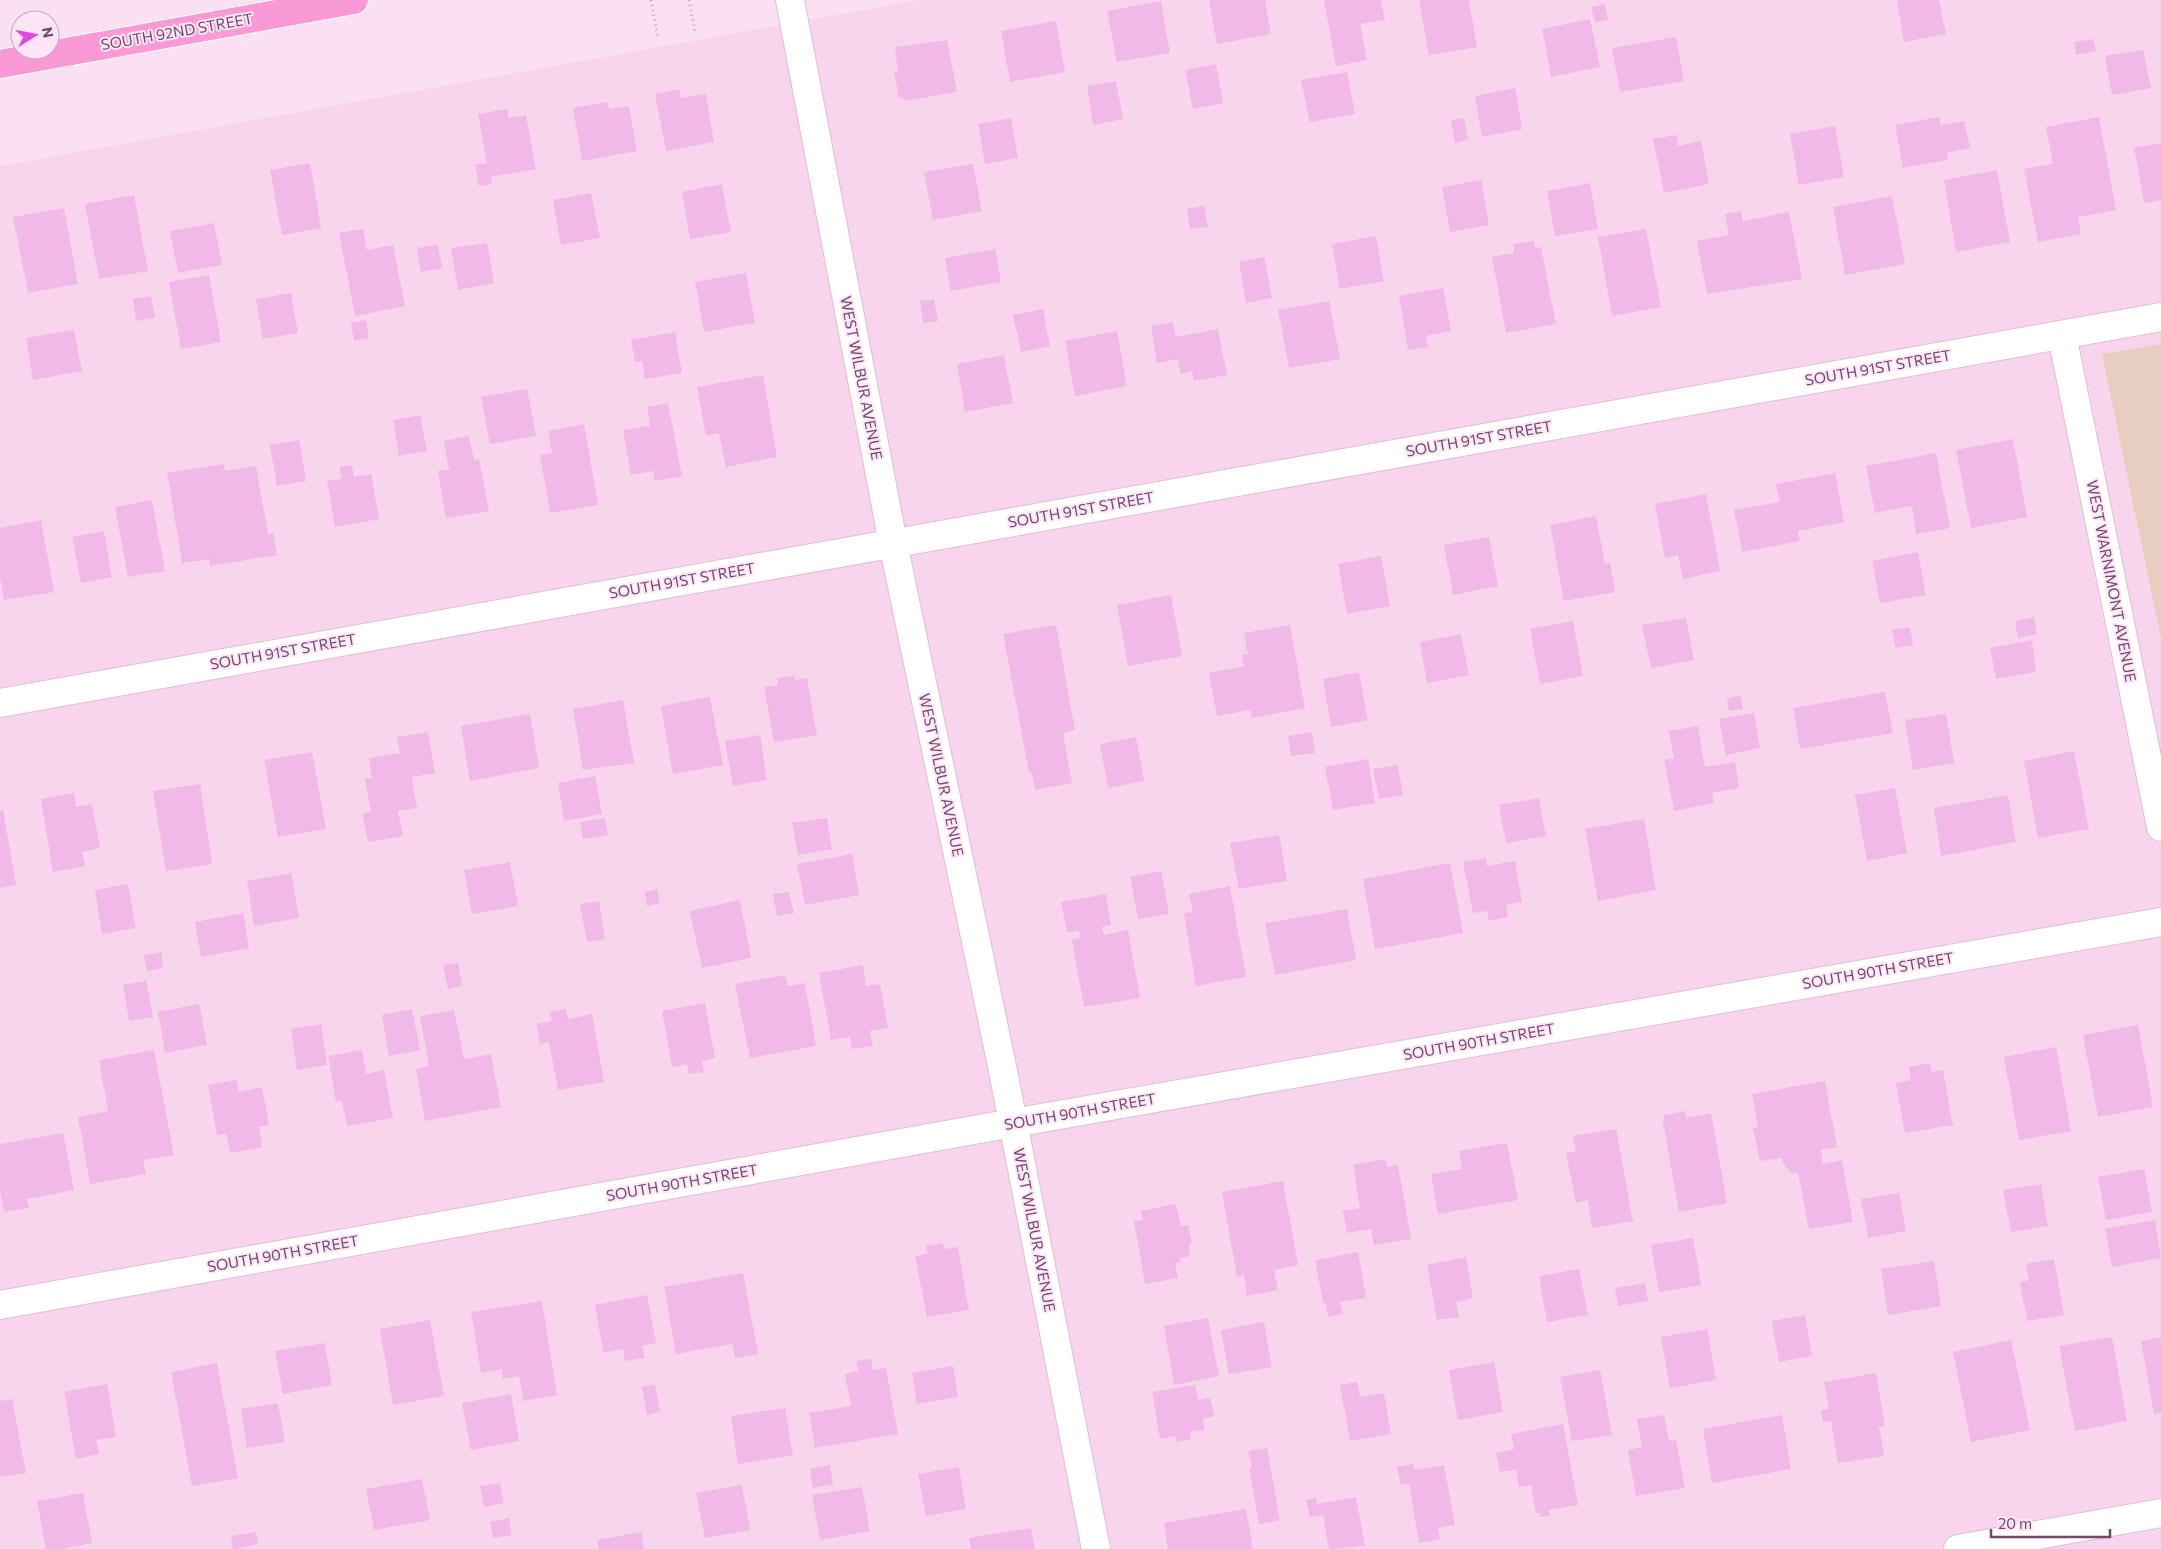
<svg xmlns="http://www.w3.org/2000/svg" width="2161" height="1549" font-family="Commissioner,sans-serif">
<rect width="100%" height="100%" fill="#fbe0f1"/>
<path fill="#f8d5ed" d="M 919,0 L 2161,0 L 2161,1549 L 0,1549 L 0,166 Z"/>
<path fill="#e8cec0" d="M 2161,344 L 2161,638 L 2102,354 Z"/>
<path fill="#f0b9e7" d="M 1209,0 L 1265,0 L 1271,34 L 1217,44 Z
M 1324,0 L 1381,0 L 1385,20 L 1360,24 L 1367,60 L 1336,66 Z
M 1419,0 L 1469,0 L 1477,47 L 1429,55 Z
M 1897,0 L 1939,0 L 1946,34 L 1904,42 Z
M 1161,1 L 1170,53 L 1117,62 L 1107,11 Z
M 1605,4 L 1608,20 L 1595,22 L 1591,7 Z
M 1590,19 L 1600,67 L 1551,77 L 1542,29 Z
M 1056,21 L 1065,72 L 1010,82 L 1001,31 Z
M 1676,37 L 1684,81 L 1620,92 L 1612,48 Z
M 2093,39 L 2096,51 L 2076,55 L 2074,42 Z
M 947,40 L 957,92 L 904,101 L 903,97 L 899,98 L 894,72 L 898,71 L 895,51 L 897,51 L 896,47 Z
M 2143,50 L 2151,88 L 2112,95 L 2105,56 Z
M 1216,64 L 1223,103 L 1193,109 L 1185,70 Z
M 1347,72 L 1355,114 L 1310,122 L 1301,80 Z
M 1116,81 L 1123,119 L 1093,125 L 1087,86 Z
M 1515,88 L 1522,129 L 1482,137 L 1475,96 Z
M 679,89 L 681,98 L 706,94 L 714,142 L 666,151 L 655,94 Z
M 608,102 L 609,109 L 629,106 L 637,151 L 582,161 L 573,108 Z
M 507,109 L 509,118 L 526,115 L 536,169 L 491,177 L 492,184 L 479,186 L 475,165 L 487,163 L 478,114 Z
M 1939,117 L 1941,125 L 1964,121 L 1970,148 L 1947,153 L 1948,160 L 1903,168 L 1895,125 Z
M 2099,117 L 2116,210 L 2078,217 L 2081,234 L 2038,242 L 2024,169 L 2053,164 L 2046,127 Z
M 1011,118 L 1018,158 L 985,164 L 978,124 Z
M 1464,118 L 1468,140 L 1455,143 L 1451,120 Z
M 1835,126 L 1844,177 L 1799,185 L 1790,134 Z
M 1676,135 L 1678,146 L 1701,141 L 1709,184 L 1664,193 L 1653,139 Z
M 2161,143 L 2161,200 L 2144,203 L 2134,148 Z
M 310,163 L 321,228 L 282,235 L 270,170 Z
M 973,164 L 982,211 L 933,220 L 924,172 Z
M 1997,170 L 2010,242 L 1956,252 L 1944,180 Z
M 1481,180 L 1489,225 L 1450,232 L 1442,187 Z
M 1590,183 L 1598,229 L 1555,236 L 1547,191 Z
M 722,184 L 731,232 L 690,239 L 682,192 Z
M 591,193 L 600,238 L 561,245 L 553,200 Z
M 134,195 L 148,271 L 99,279 L 85,204 Z
M 1892,196 L 1905,264 L 1845,275 L 1833,207 Z
M 1204,206 L 1208,227 L 1190,229 L 1187,209 Z
M 64,208 L 78,284 L 28,293 L 13,217 Z
M 1741,211 L 1743,221 L 1789,212 L 1802,279 L 1707,294 L 1697,241 L 1729,235 L 1725,214 Z
M 214,223 L 222,265 L 178,273 L 170,231 Z
M 363,229 L 367,250 L 393,245 L 405,306 L 355,316 L 339,233 Z
M 1646,229 L 1661,307 L 1612,316 L 1598,237 Z
M 1376,236 L 1384,281 L 1340,289 L 1332,244 Z
M 1534,241 L 1535,248 L 1541,247 L 1556,324 L 1506,333 L 1492,257 L 1514,253 L 1513,244 Z
M 487,243 L 494,283 L 458,290 L 451,248 Z
M 438,245 L 442,268 L 421,272 L 417,248 Z
M 995,249 L 1001,282 L 951,291 L 945,258 Z
M 1264,257 L 1272,298 L 1246,303 L 1239,262 Z
M 746,273 L 755,323 L 704,332 L 695,282 Z
M 209,275 L 221,342 L 181,349 L 169,282 Z
M 1443,288 L 1451,331 L 1426,336 L 1428,347 L 1408,350 L 1399,296 Z
M 291,293 L 298,333 L 263,339 L 256,299 Z
M 151,296 L 155,318 L 136,321 L 133,299 Z
M 934,299 L 938,321 L 923,323 L 920,301 Z
M 1329,301 L 1340,359 L 1289,368 L 1278,310 Z
M 1043,309 L 1050,346 L 1021,352 L 1013,315 Z
M 366,320 L 369,338 L 354,341 L 351,323 Z
M 1173,322 L 1176,337 L 1218,329 L 1227,375 L 1194,381 L 1192,371 L 1181,374 L 1178,359 L 1157,363 L 1151,326 Z
M 74,330 L 82,371 L 33,380 L 26,338 Z
M 1117,331 L 1127,386 L 1075,396 L 1065,341 Z
M 675,332 L 682,373 L 645,379 L 642,361 L 635,362 L 631,340 Z
M 1004,355 L 1013,403 L 965,412 L 957,364 Z
M 763,375 L 777,457 L 726,467 L 719,433 L 706,436 L 697,387 Z
M 527,389 L 536,436 L 490,444 L 481,397 Z
M 668,403 L 682,476 L 655,481 L 653,471 L 631,475 L 623,430 L 650,426 L 647,407 Z
M 420,415 L 427,451 L 399,456 L 393,420 Z
M 584,424 L 598,505 L 550,513 L 540,455 L 552,453 L 548,431 Z
M 469,436 L 474,460 L 479,459 L 489,511 L 446,518 L 438,471 L 449,469 L 444,441 Z
M 2013,439 L 2027,517 L 1971,528 L 1956,450 Z
M 299,440 L 306,481 L 277,486 L 270,445 Z
M 1936,453 L 1950,528 L 1916,534 L 1912,506 L 1875,513 L 1866,466 Z
M 224,464 L 225,471 L 256,466 L 268,534 L 273,533 L 277,555 L 210,566 L 209,559 L 182,563 L 167,473 Z
M 352,465 L 354,477 L 371,474 L 379,519 L 335,527 L 327,481 L 341,479 L 340,467 Z
M 1835,473 L 1844,522 L 1798,531 L 1800,541 L 1742,552 L 1734,510 L 1780,502 L 1776,484 Z
M 1706,494 L 1720,571 L 1683,579 L 1678,555 L 1665,558 L 1655,504 Z
M 152,500 L 165,571 L 128,577 L 115,507 Z
M 1596,516 L 1605,564 L 1610,563 L 1615,592 L 1564,601 L 1550,525 Z
M 41,520 L 54,592 L 4,600 L 0,577 L 0,528 Z
M 104,531 L 112,577 L 81,583 L 72,537 Z
M 1489,537 L 1498,586 L 1453,595 L 1444,545 Z
M 1918,552 L 1926,595 L 1880,603 L 1872,561 Z
M 1381,556 L 1390,606 L 1347,614 L 1338,564 Z
M 1171,595 L 1182,656 L 1128,666 L 1117,605 Z
M 2034,617 L 2037,634 L 2018,638 L 2015,621 Z
M 1686,618 L 1694,660 L 1651,668 L 1642,625 Z
M 1573,621 L 1583,676 L 1540,684 L 1530,629 Z
M 1056,625 L 1075,730 L 1063,733 L 1072,783 L 1035,790 L 1032,773 L 1029,773 L 1003,634 Z
M 1290,625 L 1305,708 L 1252,718 L 1250,710 L 1217,716 L 1209,673 L 1244,666 L 1242,655 L 1248,654 L 1244,633 Z
M 1910,627 L 1913,645 L 1896,648 L 1892,630 Z
M 1461,634 L 1469,675 L 1427,683 L 1420,642 Z
M 2032,640 L 2036,672 L 1996,679 L 1990,648 Z
M 1359,672 L 1368,720 L 1331,727 L 1323,679 Z
M 794,676 L 795,680 L 807,678 L 817,735 L 774,742 L 764,687 L 778,685 L 777,678 Z
M 1885,692 L 1893,733 L 1800,749 L 1793,708 Z
M 1740,695 L 1743,709 L 1729,711 L 1727,698 Z
M 710,697 L 723,765 L 673,774 L 661,706 Z
M 623,700 L 634,763 L 583,770 L 573,709 Z
M 1754,713 L 1760,748 L 1726,755 L 1719,719 Z
M 530,714 L 539,768 L 470,781 L 461,726 Z
M 1946,714 L 1954,763 L 1913,770 L 1905,720 Z
M 1698,726 L 1705,767 L 1735,762 L 1739,788 L 1712,793 L 1714,803 L 1674,811 L 1664,760 L 1674,758 L 1669,731 Z
M 428,732 L 435,773 L 412,777 L 417,808 L 398,811 L 403,836 L 368,842 L 362,814 L 371,812 L 365,779 L 372,778 L 369,758 L 400,753 L 397,737 Z
M 1312,732 L 1315,753 L 1291,756 L 1288,736 Z
M 760,735 L 767,780 L 733,786 L 725,741 Z
M 1136,737 L 1144,781 L 1108,788 L 1100,744 Z
M 2074,751 L 2089,829 L 2038,838 L 2024,761 Z
M 312,752 L 326,829 L 278,837 L 264,760 Z
M 1368,759 L 1375,803 L 1333,810 L 1325,767 Z
M 1398,765 L 1403,795 L 1379,799 L 1373,769 Z
M 595,776 L 602,814 L 564,821 L 558,783 Z
M 200,784 L 212,864 L 166,871 L 153,791 Z
M 1895,788 L 1907,853 L 1867,861 L 1855,795 Z
M 74,793 L 76,807 L 92,804 L 100,848 L 82,852 L 85,866 L 53,872 L 41,799 Z
M 2008,795 L 2016,842 L 1941,856 L 1934,808 Z
M 1539,798 L 1546,836 L 1506,843 L 1499,805 Z
M 3,810 L 16,885 L 0,888 L 0,811 Z
M 605,818 L 608,835 L 583,839 L 580,822 Z
M 827,818 L 832,849 L 798,855 L 792,823 Z
M 1644,819 L 1656,890 L 1598,901 L 1585,829 Z
M 1279,835 L 1287,881 L 1239,889 L 1230,843 Z
M 852,854 L 859,895 L 805,905 L 797,864 Z
M 1486,858 L 1487,866 L 1515,861 L 1522,902 L 1506,905 L 1508,917 L 1489,921 L 1487,911 L 1473,913 L 1463,862 Z
M 510,862 L 518,906 L 472,914 L 464,870 Z
M 1450,863 L 1463,933 L 1375,949 L 1363,879 Z
M 1161,871 L 1169,914 L 1138,919 L 1130,877 Z
M 291,873 L 299,918 L 254,926 L 247,881 Z
M 128,884 L 136,928 L 102,934 L 95,890 Z
M 1230,886 L 1246,977 L 1196,986 L 1184,913 L 1193,912 L 1189,894 Z
M 657,889 L 660,903 L 647,906 L 645,892 Z
M 789,892 L 794,913 L 777,916 L 773,894 Z
M 1106,894 L 1111,925 L 1102,927 L 1104,935 L 1128,930 L 1140,998 L 1084,1007 L 1072,940 L 1080,938 L 1079,931 L 1067,932 L 1061,902 Z
M 740,900 L 751,958 L 702,968 L 690,911 Z
M 599,901 L 605,939 L 587,942 L 580,904 Z
M 1347,909 L 1356,960 L 1275,975 L 1265,923 Z
M 243,913 L 249,948 L 201,957 L 195,922 Z
M 161,952 L 163,968 L 147,971 L 144,955 Z
M 458,963 L 462,986 L 448,989 L 443,965 Z
M 863,965 L 866,986 L 880,984 L 888,1028 L 870,1031 L 873,1046 L 852,1049 L 850,1037 L 831,1040 L 819,973 Z
M 785,975 L 788,986 L 805,983 L 816,1046 L 750,1058 L 735,984 Z
M 146,981 L 153,1017 L 129,1021 L 123,985 Z
M 705,1003 L 715,1058 L 702,1061 L 704,1072 L 689,1074 L 687,1064 L 672,1067 L 662,1011 Z
M 199,1004 L 207,1045 L 165,1053 L 158,1012 Z
M 412,1009 L 420,1050 L 389,1056 L 382,1015 Z
M 566,1009 L 568,1019 L 592,1014 L 604,1082 L 558,1090 L 549,1042 L 540,1044 L 536,1024 L 552,1021 L 550,1012 Z
M 454,1010 L 464,1059 L 491,1054 L 501,1107 L 425,1121 L 416,1069 L 429,1066 L 420,1016 Z
M 321,1024 L 327,1065 L 297,1070 L 291,1029 Z
M 2138,1025 L 2153,1107 L 2098,1117 L 2083,1035 Z
M 2056,1047 L 2071,1131 L 2019,1140 L 2004,1057 Z
M 154,1050 L 174,1155 L 143,1160 L 146,1174 L 90,1184 L 78,1117 L 108,1111 L 99,1060 Z
M 362,1050 L 366,1074 L 384,1070 L 393,1118 L 347,1126 L 342,1101 L 336,1102 L 328,1056 Z
M 1930,1063 L 1932,1072 L 1943,1070 L 1953,1125 L 1905,1133 L 1896,1083 L 1911,1080 L 1909,1067 Z
M 237,1080 L 239,1092 L 262,1087 L 269,1125 L 259,1127 L 262,1147 L 230,1153 L 226,1134 L 217,1135 L 208,1085 Z
M 1825,1081 L 1837,1147 L 1821,1150 L 1823,1164 L 1842,1160 L 1853,1222 L 1809,1229 L 1798,1173 L 1793,1174 L 1785,1166 L 1781,1158 L 1760,1161 L 1753,1128 L 1758,1127 L 1752,1094 Z
M 1685,1111 L 1686,1118 L 1711,1113 L 1727,1203 L 1679,1212 L 1663,1122 L 1664,1115 Z
M 1616,1129 L 1633,1221 L 1592,1228 L 1588,1200 L 1576,1203 L 1566,1153 L 1576,1151 L 1573,1136 Z
M 63,1133 L 74,1190 L 27,1199 L 29,1208 L 4,1212 L 0,1192 L 0,1144 Z
M 1507,1143 L 1518,1200 L 1438,1214 L 1431,1174 L 1462,1169 L 1459,1151 Z
M 1385,1159 L 1387,1167 L 1398,1165 L 1411,1239 L 1374,1245 L 1371,1229 L 1347,1233 L 1343,1211 L 1360,1208 L 1353,1165 Z
M 2144,1169 L 2152,1212 L 2106,1220 L 2098,1177 Z
M 1283,1181 L 1298,1265 L 1274,1270 L 1278,1290 L 1247,1296 L 1244,1275 L 1237,1277 L 1222,1192 Z
M 2041,1184 L 2048,1226 L 2011,1232 L 2003,1190 Z
M 1899,1193 L 1906,1231 L 1868,1238 L 1861,1199 Z
M 1176,1204 L 1181,1226 L 1188,1225 L 1192,1243 L 1189,1243 L 1190,1256 L 1180,1258 L 1181,1262 L 1175,1263 L 1178,1278 L 1145,1284 L 1134,1221 L 1143,1220 L 1141,1211 Z
M 2155,1220 L 2161,1258 L 2112,1267 L 2105,1229 Z
M 1693,1238 L 1701,1285 L 1659,1292 L 1651,1245 Z
M 943,1243 L 944,1249 L 958,1247 L 969,1310 L 927,1317 L 915,1256 L 928,1254 L 926,1246 Z
M 1358,1252 L 1366,1298 L 1340,1302 L 1343,1314 L 1328,1317 L 1326,1303 L 1323,1303 L 1315,1260 Z
M 1466,1257 L 1473,1298 L 1456,1302 L 1459,1317 L 1437,1320 L 1427,1265 Z
M 2054,1259 L 2064,1315 L 2027,1321 L 2020,1282 L 2029,1280 L 2026,1264 Z
M 1934,1261 L 1941,1306 L 1888,1315 L 1881,1269 Z
M 1579,1269 L 1588,1315 L 1547,1322 L 1539,1276 Z
M 743,1273 L 758,1354 L 735,1358 L 732,1344 L 676,1354 L 664,1287 Z
M 1645,1283 L 1648,1301 L 1618,1306 L 1615,1288 Z
M 647,1295 L 656,1343 L 642,1346 L 645,1358 L 625,1361 L 623,1349 L 603,1353 L 595,1305 Z
M 542,1301 L 557,1395 L 523,1401 L 519,1376 L 503,1379 L 502,1369 L 481,1373 L 471,1312 Z
M 1805,1315 L 1812,1356 L 1779,1362 L 1772,1321 Z
M 1208,1318 L 1219,1376 L 1174,1385 L 1164,1326 Z
M 430,1320 L 444,1396 L 393,1405 L 380,1329 Z
M 1264,1322 L 1272,1367 L 1229,1374 L 1221,1330 Z
M 1707,1329 L 1716,1380 L 1670,1388 L 1661,1337 Z
M 2112,1337 L 2127,1421 L 2075,1431 L 2059,1346 Z
M 2161,1337 L 2161,1413 L 2154,1414 L 2141,1341 Z
M 2011,1340 L 2030,1430 L 1971,1442 L 1953,1352 Z
M 325,1343 L 332,1385 L 283,1394 L 275,1351 Z
M 871,1359 L 873,1370 L 886,1368 L 898,1434 L 815,1448 L 809,1413 L 851,1406 L 845,1374 L 858,1371 L 856,1361 Z
M 1494,1362 L 1503,1412 L 1458,1420 L 1449,1370 Z
M 217,1363 L 238,1478 L 192,1486 L 171,1372 Z
M 953,1366 L 958,1397 L 917,1404 L 912,1373 Z
M 1600,1370 L 1612,1435 L 1572,1441 L 1560,1377 Z
M 1876,1373 L 1885,1426 L 1879,1427 L 1884,1456 L 1838,1463 L 1831,1421 L 1823,1422 L 1821,1410 L 1829,1409 L 1824,1382 Z
M 1357,1382 L 1360,1397 L 1384,1393 L 1391,1434 L 1350,1441 L 1340,1385 Z
M 107,1384 L 116,1437 L 96,1440 L 99,1454 L 76,1459 L 64,1392 Z
M 655,1384 L 660,1412 L 647,1415 L 642,1387 Z
M 1195,1385 L 1198,1400 L 1210,1398 L 1214,1416 L 1203,1419 L 1204,1430 L 1190,1432 L 1191,1439 L 1177,1442 L 1176,1436 L 1160,1439 L 1152,1392 Z
M 511,1394 L 519,1441 L 471,1450 L 462,1403 Z
M 12,1399 L 26,1473 L 0,1477 L 0,1401 Z
M 278,1403 L 285,1442 L 247,1448 L 241,1409 Z
M 785,1408 L 793,1455 L 738,1464 L 731,1416 Z
M 1664,1415 L 1669,1441 L 1676,1440 L 1685,1488 L 1636,1496 L 1628,1450 L 1642,1447 L 1637,1419 Z
M 1782,1415 L 1791,1469 L 1712,1483 L 1703,1429 Z
M 1563,1424 L 1578,1505 L 1549,1510 L 1550,1516 L 1541,1517 L 1540,1513 L 1536,1513 L 1531,1485 L 1519,1487 L 1516,1470 L 1500,1472 L 1496,1453 L 1514,1449 L 1511,1434 Z
M 1267,1448 L 1280,1520 L 1259,1524 L 1249,1467 L 1252,1467 L 1248,1451 Z
M 1413,1464 L 1415,1470 L 1444,1465 L 1455,1525 L 1438,1528 L 1440,1539 L 1419,1543 L 1409,1484 L 1401,1485 L 1397,1467 Z
M 830,1465 L 833,1484 L 813,1488 L 810,1469 Z
M 959,1467 L 966,1509 L 926,1516 L 918,1474 Z
M 422,1479 L 430,1520 L 374,1530 L 366,1489 Z
M 500,1483 L 504,1503 L 484,1507 L 480,1486 Z
M 742,1485 L 750,1530 L 705,1538 L 696,1493 Z
M 862,1487 L 870,1531 L 820,1540 L 812,1495 Z
M 83,1493 L 92,1543 L 61,1549 L 46,1549 L 37,1501 Z
M 1356,1497 L 1365,1546 L 1329,1549 L 1323,1515 L 1310,1517 L 1306,1500 L 1316,1498 L 1317,1504 Z
M 1246,1509 L 1253,1549 L 1168,1549 L 1164,1523 Z
M 509,1518 L 512,1535 L 493,1538 L 490,1522 Z
M 1031,1528 L 1035,1549 L 971,1549 L 969,1538 Z
M 256,1532 L 258,1544 L 233,1549 L 231,1536 Z
M 641,1532 L 644,1549 L 599,1549 L 597,1540 Z"/>
<g fill="none" stroke-linecap="round" stroke-linejoin="round">
<defs>
<path id="minor" d="M 790,0 L 893,543 L 1003,1071 L 1096,1549
M 2062,335 L 2161,827
M 0,703 L 2161,317
M 0,1305 L 1013,1123 L 2161,922
M 1958,1549 L 2161,1513"/>
<path id="major" d="M 0,64 L 354,0"/>
</defs>
<use href="#minor" stroke="#dfbdd7" stroke-width="30"/>
<use href="#major" stroke="#fff" stroke-width="30"/>
<path stroke="#d49dcc" stroke-width="3" stroke-dasharray="1 4" stroke-linecap="butt" d="M 651,0 L 658,38
M 689,0 L 695,31"/>
<use href="#minor" stroke="#fff" stroke-width="28"/>
<use href="#major" stroke="#f99ad5" stroke-width="28"/>
</g>
<g text-anchor="middle" stroke-width="4" stroke-linejoin="round" paint-order="stroke">
<g font-size="15" fill="#71496d" stroke="#ffe6f6">
<text transform="translate(177 32) rotate(-10)" y="5">SOUTH 92ND STREET</text>
<text transform="translate(1878 368) rotate(-10)" y="5">SOUTH 91ST STREET</text>
<text transform="translate(861 378) rotate(79)" y="5">WEST WILBUR AVENUE</text>
<text transform="translate(1479 439) rotate(-10)" y="5">SOUTH 91ST STREET</text>
<text transform="translate(1081 510) rotate(-10)" y="5">SOUTH 91ST STREET</text>
<text transform="translate(682 581) rotate(-10)" y="5">SOUTH 91ST STREET</text>
<text transform="translate(2111 581) rotate(79)" y="5">WEST WARNIMONT AVENUE</text>
<text transform="translate(283 652) rotate(-10)" y="5">SOUTH 91ST STREET</text>
<text transform="translate(941 775) rotate(78)" y="5">WEST WILBUR AVENUE</text>
<text transform="translate(1878 971) rotate(-10)" y="5">SOUTH 90TH STREET</text>
<text transform="translate(1479 1042) rotate(-10)" y="5">SOUTH 90TH STREET</text>
<text transform="translate(1080 1112) rotate(-10)" y="5">SOUTH 90TH STREET</text>
<text transform="translate(682 1183) rotate(-10)" y="5">SOUTH 90TH STREET</text>
<text transform="translate(1034 1230) rotate(79)" y="5">WEST WILBUR AVENUE</text>
<text transform="translate(283 1254) rotate(-10)" y="5">SOUTH 90TH STREET</text>
</g>
</g>
<g transform="translate(35 35) rotate(79)"><circle r="24" fill="#ffe6f6" stroke="#c6a7bf"/>
<path d="M0-4L9 19L0 12L-9 19Z" fill="#df48e3"/>
<text y="-8" font-size="14" font-weight="bold" text-anchor="middle" fill="#71496d">N</text>
</g>
<path d="M1991 1529v8h119v-8" fill="none" stroke="#71496d" stroke-width="2.5"/>
<text x="1998" y="1529" font-size="15" fill="#71496d" stroke="#ffe6f6" stroke-width="4" paint-order="stroke">20 m</text>
</svg>
